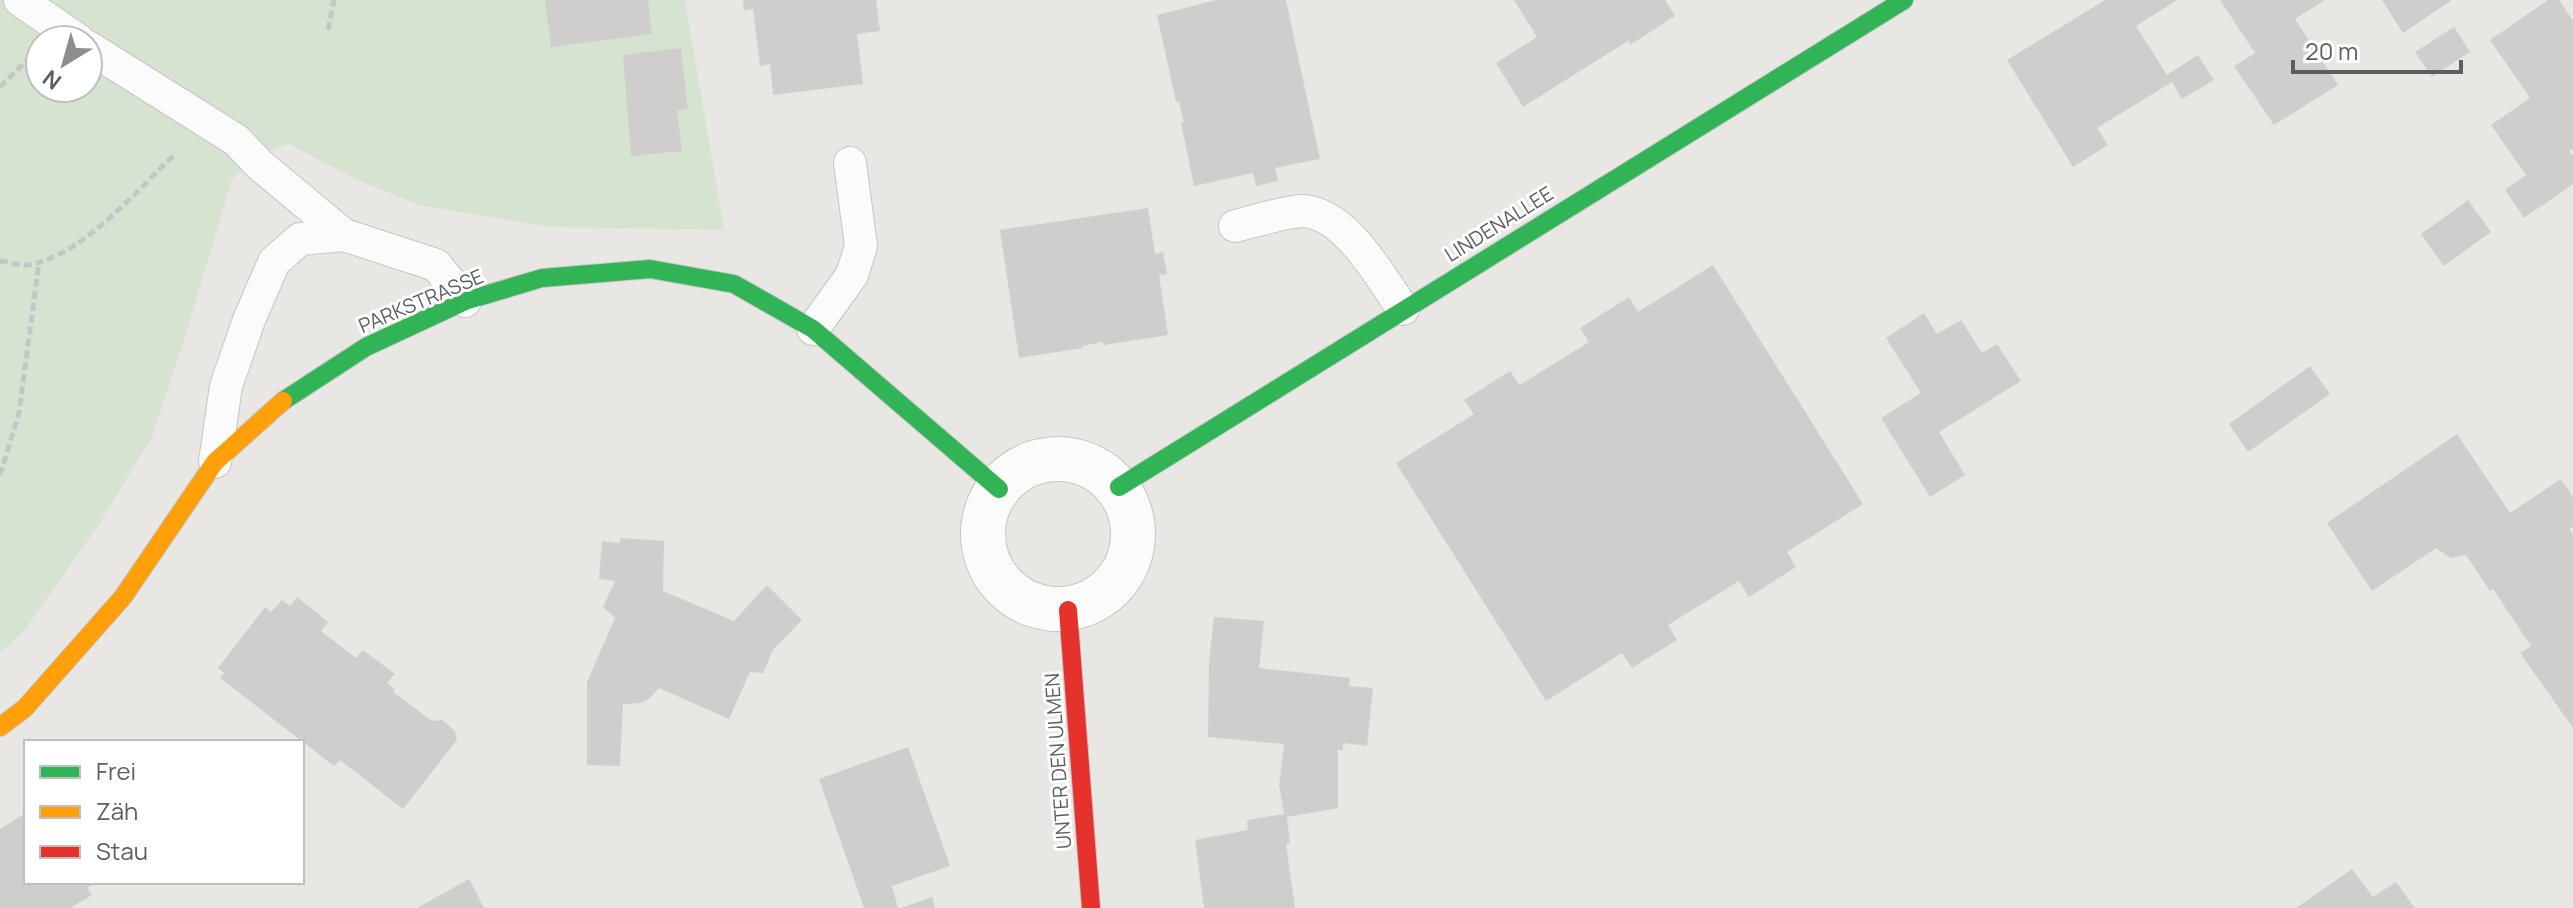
<svg xmlns="http://www.w3.org/2000/svg" width="2573" height="908" font-family="Manrope,sans-serif">
<rect width="100%" height="100%" fill="#e9e7e4"/>
<path fill="#d6e3d1" fill-rule="evenodd" d="M 0,0 L 685,0 L 724,230 L 552,227 L 419,205 L 355,179 L 289,144 L 265,152 L 232,179 L 187,331 L 152,437 L 98,526 L 24,631 L 0,653 ZM 40,40 L 88,40 L 88,88 L 40,88 Z"/>
<path fill="#d0cecd" d="M 545,0 L 648,0 L 652,34 L 551,47 Z
M 743,0 L 876,0 L 880,31 L 857,34 L 863,84 L 773,95 L 770,64 L 760,66 L 753,9 L 744,10 Z
M 1216,0 L 1286,0 L 1320,159 L 1275,168 L 1278,181 L 1256,186 L 1253,173 L 1194,186 L 1181,123 L 1184,122 L 1179,102 L 1176,102 L 1157,15 Z
M 1514,0 L 1665,0 L 1675,16 L 1630,45 L 1628,41 L 1523,107 L 1496,63 L 1537,37 Z
M 2105,0 L 2177,0 L 2136,26 L 2167,75 L 2198,55 L 2214,80 L 2182,99 L 2172,82 L 2097,128 L 2108,145 L 2073,167 L 2007,60 Z
M 2220,0 L 2325,0 L 2295,19 L 2338,85 L 2274,125 L 2234,66 L 2255,53 Z
M 2382,0 L 2452,0 L 2403,33 Z
M 2548,0 L 2559,0 L 2573,21 L 2573,149 L 2569,151 L 2573,156 L 2573,184 L 2524,218 L 2505,190 L 2526,175 L 2491,125 L 2530,98 L 2490,40 Z
M 2454,27 L 2470,52 L 2432,77 L 2415,52 Z
M 681,48 L 688,109 L 677,110 L 682,151 L 631,156 L 623,55 Z
M 2468,200 L 2491,232 L 2444,266 L 2421,234 Z
M 1148,208 L 1155,254 L 1163,252 L 1167,274 L 1159,275 L 1168,335 L 1104,345 L 1102,342 L 1082,346 L 1083,348 L 1019,358 L 1000,230 Z
M 1713,265 L 1863,504 L 1787,552 L 1796,567 L 1749,597 L 1739,581 L 1668,625 L 1677,640 L 1632,668 L 1622,653 L 1546,701 L 1396,463 L 1474,414 L 1464,400 L 1510,371 L 1520,385 L 1589,342 L 1580,328 L 1629,297 L 1638,312 Z
M 1924,313 L 1937,334 L 1961,320 L 1982,353 L 1997,344 L 2021,381 L 1939,432 L 1965,475 L 1930,497 L 1881,418 L 1921,393 L 1886,338 Z
M 2310,366 L 2330,394 L 2248,452 L 2229,424 Z
M 2457,434 L 2510,513 L 2561,479 L 2573,497 L 2573,527 L 2569,529 L 2573,535 L 2573,728 L 2520,653 L 2531,646 L 2493,589 L 2490,591 L 2466,555 L 2451,558 L 2436,548 L 2372,591 L 2327,523 Z
M 620,538 L 664,541 L 663,591 L 734,621 L 767,585 L 802,620 L 773,650 L 763,673 L 750,672 L 729,719 L 659,688 L 650,698 L 641,703 L 623,704 L 620,766 L 587,765 L 587,682 L 615,618 L 603,607 L 615,581 L 599,579 L 602,541 L 620,543 Z
M 297,597 L 328,622 L 321,631 L 356,658 L 363,650 L 395,674 L 387,683 L 395,689 L 393,692 L 432,721 L 442,720 L 455,731 L 457,740 L 403,809 L 340,760 L 334,766 L 220,678 L 224,673 L 218,668 L 265,607 L 271,612 L 282,600 L 290,606 Z
M 1214,617 L 1264,621 L 1259,668 L 1350,678 L 1349,686 L 1373,688 L 1367,746 L 1343,743 L 1343,750 L 1338,750 L 1338,808 L 1287,817 L 1290,843 L 1286,844 L 1295,908 L 1204,908 L 1195,840 L 1248,830 L 1247,820 L 1284,814 L 1279,785 L 1284,744 L 1208,737 L 1209,663 Z
M 908,747 L 950,866 L 892,886 L 898,908 L 864,908 L 819,779 Z
M 26,813 L 26,882 L 96,882 L 87,888 L 92,895 L 70,908 L 0,908 L 0,829 Z
M 2352,869 L 2373,897 L 2396,882 L 2415,908 L 2296,908 Z
M 469,879 L 484,908 L 417,908 Z
M 932,897 L 935,908 L 901,908 Z"/>
<g fill="none" stroke-linecap="round" stroke-linejoin="round">
<defs>
<path id="lane" d="M 20,0 L 78,40
M 88,47 L 236,140 L 260,165 L 344,235
M 1235,226 C 1252,222 1287,211 1303,211 C 1346,213 1381,278 1403,309
M 813,329 L 852,275 L 861,246 L 850,163
M 215,462 L 226,386 L 249,320 L 274,262 L 300,239 L 344,235 L 436,265 L 465,301"/>
<path id="street" d="M983 534a75 75 0 1 1 150 0a75 75 0 1 1-150 0Z"/>
<path id="fast" d="M 283,401 L 366,347 L 465,301 L 542,278 L 650,269 L 734,284 L 813,329 L 999,489
M 1119,487 L 1904,0"/>
<path id="slow" d="M 0,727 L 25,708 L 123,597 L 215,462 L 283,401"/>
<path id="jam" d="M 1068,610 L 1091,908"/>
</defs>
<use href="#lane" stroke="#c6c5c4" stroke-width="34"/>
<use href="#street" stroke="#c6c5c4" stroke-width="46"/>
<use href="#fast" stroke="#c3c4c4" stroke-width="20"/>
<use href="#slow" stroke="#c3c4c4" stroke-width="20"/>
<use href="#jam" stroke="#c3c4c4" stroke-width="20"/>
<path stroke="#c3c7c5" stroke-width="5" stroke-dasharray="8 4" stroke-linecap="butt" d="M 328,30 L 334,0
M 0,87 L 28,59
M 0,261 C 8,262 17,265 25,265 C 77,261 139,189 175,154
M 0,475 L 19,413 L 39,262"/>
<use href="#lane" stroke="#fcfbfb" stroke-width="32"/>
<use href="#street" stroke="#fcfbfb" stroke-width="44"/>
<use href="#fast" stroke="#30b455" stroke-width="18"/>
<use href="#slow" stroke="#ff9f0a" stroke-width="18"/>
<use href="#jam" stroke="#e5322d" stroke-width="18"/>
</g>
<g text-anchor="middle" stroke-width="6" stroke-linejoin="round" paint-order="stroke">
<g font-size="20" fill="#5a5e61" stroke="#fff">
<text transform="translate(1499 224) rotate(-32)" y="7">LINDENALLEE</text>
<text transform="translate(421 301) rotate(-23)" y="7">PARKSTRASSE</text>
<text transform="translate(1058 761) rotate(-94)" y="7">UNTER DEN ULMEN</text>
</g>
</g>
<rect x="24" y="740" width="280" height="144" fill="#ffffff" stroke="#bdbfc0" stroke-width="2"/>
<rect x="40" y="766" width="40" height="12" fill="#30b455" stroke="#bdbfc0" stroke-width="2"/>
<text x="96" y="780" font-size="24" fill="#5a5e61">Frei</text>
<rect x="40" y="806" width="40" height="12" fill="#ff9f0a" stroke="#bdbfc0" stroke-width="2"/>
<text x="96" y="820" font-size="24" fill="#5a5e61">Zäh</text>
<rect x="40" y="846" width="40" height="12" fill="#e5322d" stroke="#bdbfc0" stroke-width="2"/>
<text x="96" y="860" font-size="24" fill="#5a5e61">Stau</text>
<g transform="translate(64 64) rotate(217)"><circle r="38" fill="#ffffff" stroke="#bdbfc0" stroke-width="2"/>
<path d="M0-6L14 30L0 20L-14 30Z" fill="#8c8e8f"/>
<text y="-12" font-size="22" font-weight="bold" text-anchor="middle" fill="#5a5e61">N</text>
</g>
<path d="M2293 60v12h168v-12" fill="none" stroke="#5a5e61" stroke-width="4"/>
<text x="2305" y="60" font-size="24" fill="#5a5e61" stroke="#ffffff" stroke-width="6" paint-order="stroke">20 m</text>
</svg>
